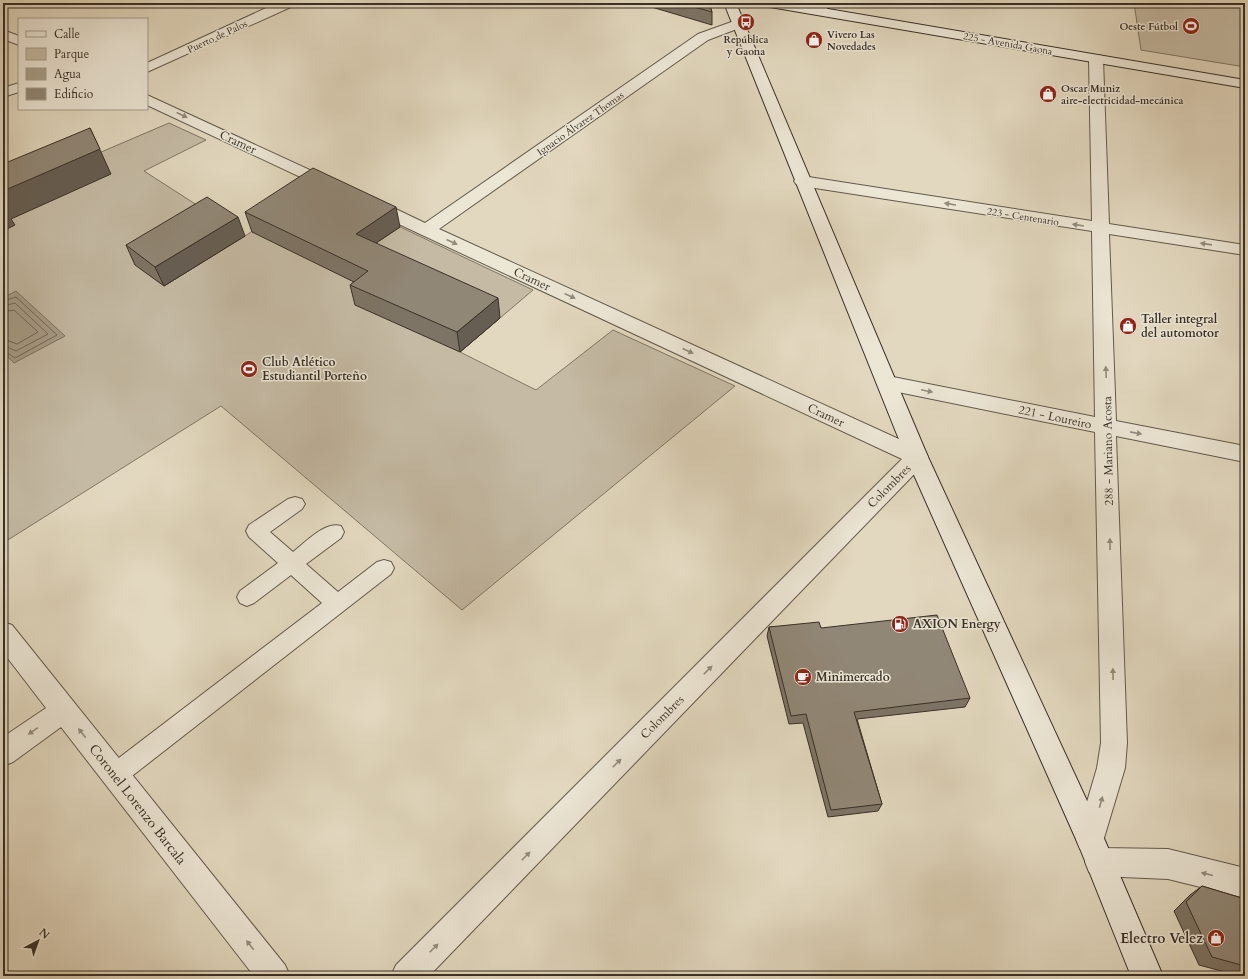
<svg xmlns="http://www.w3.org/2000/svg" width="1248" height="979" font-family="Cardo,serif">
<rect width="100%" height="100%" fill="#e2d8bf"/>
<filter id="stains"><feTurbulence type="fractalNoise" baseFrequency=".005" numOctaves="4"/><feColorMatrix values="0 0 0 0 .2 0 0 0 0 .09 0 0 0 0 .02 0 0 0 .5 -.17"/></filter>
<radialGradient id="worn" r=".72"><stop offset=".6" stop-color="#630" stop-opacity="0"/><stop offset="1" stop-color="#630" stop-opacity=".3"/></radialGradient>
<path fill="#c5bba5" stroke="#7f7666" d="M 1134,3 L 1245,3 L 1245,67 L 1141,50 Z
M 169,123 L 206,140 L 144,171 L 245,236 L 318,188 L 533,290 L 460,352 L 536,390 L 613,330 L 735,386 L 462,610 L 221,406 L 3,543 L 3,194 Z"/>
<path fill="#a99f8b" stroke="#7c7363" d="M 16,291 L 65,336 L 14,363 L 3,352 L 3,298 Z"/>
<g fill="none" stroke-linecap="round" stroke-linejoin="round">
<path stroke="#716859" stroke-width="1" d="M 3,301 L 16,297 L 57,335 L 15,358 L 3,350
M 3,306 L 15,303 L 48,334 L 16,351 L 3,345
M 3,312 L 14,310 L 38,332 L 17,344 L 3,339"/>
<defs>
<path id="lane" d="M 295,497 L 302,499 L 305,504 L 302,509 L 270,532 L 293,552 C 306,542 325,521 341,526 L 344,532 L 341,538 L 306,564 L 338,592 L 377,562 L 384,560 L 391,562 L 394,568 L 391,574 L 123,783 L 115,786 L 107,783 L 103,775 L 107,767 L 322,603 L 291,575 L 254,603 L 247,606 L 240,603 L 237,597 L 240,591 L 278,563 L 249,537 L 246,531 L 249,525 L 288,499 Z"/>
<path id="street" d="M 277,3 L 294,3 L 293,6 L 147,72 L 147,63 Z
M 817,3 L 829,3 L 825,14 L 815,14 L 813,11 Z
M 737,20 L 742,21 L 744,24 L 742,27 L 708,40 L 439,229 L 925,451 L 928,457 L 925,463 L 429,976 L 391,976 L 396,965 L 902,459 L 420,234 L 365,208 L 363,204 L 365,200 L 371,199 L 377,200 L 425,223 L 698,34 Z
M 3,30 L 19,36 L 19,45 L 3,39 Z
M 1096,55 L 1101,56 L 1103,59 L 1109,224 L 1245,245 L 1245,255 L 1109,234 L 1116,421 L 1245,446 L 1245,462 L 1116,436 L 1127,743 L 1125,768 L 1101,848 L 1168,849 L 1245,868 L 1245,898 L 1168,879 L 1099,876 L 1089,872 L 1085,862 L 1088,853 L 1080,849 L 1076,839 L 1097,768 L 1101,743 L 1095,432 L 888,390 L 881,388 L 878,383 L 881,378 L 888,376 L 1095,417 L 1092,231 L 802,186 L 796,184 L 794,181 L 796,178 L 802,176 L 1092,221 L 1089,59 L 1091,56 Z
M 19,83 L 19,92 L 3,97 L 3,88 Z
M 147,95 L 338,183 L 340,186 L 338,189 L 332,191 L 326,189 L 147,105 Z
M 3,622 L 12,625 L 285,965 L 290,976 L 254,976 L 61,727 L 13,762 L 3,766 L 3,737 L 46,708 L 3,652 Z"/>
<path id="secondary" d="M 724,3 L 736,3 L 928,457 L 1100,829 L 1163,976 L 1131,976 L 1079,846 L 906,457 Z
M 764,3 L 793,3 L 1245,80 L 1245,88 L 770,7 Z"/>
</defs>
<use href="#lane" stroke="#635a4d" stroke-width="2"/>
<use href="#street" stroke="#635a4d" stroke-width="2"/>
<use href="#secondary" stroke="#393027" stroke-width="2"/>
<use href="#lane" fill="#ece6d5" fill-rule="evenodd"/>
<use href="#street" fill="#ece6d5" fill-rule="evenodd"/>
<use href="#secondary" fill="#ece6d5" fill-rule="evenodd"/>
</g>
<path fill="#7d7465" stroke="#393027" d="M 638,3 L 709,3 L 712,12 L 712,25 Z
M 245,212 L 400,227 L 376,243 L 500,318 L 460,352 L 355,305 L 350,285 L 354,282 L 252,232 Z
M 245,236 L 164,286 L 135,265 L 126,245 Z
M 769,627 L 821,628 L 970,698 L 965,707 L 857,719 L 882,804 L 878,811 L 828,817 L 803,723 L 789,724 L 767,636 Z
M 1202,886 L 1245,899 L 1245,976 L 1240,976 L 1199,965 L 1174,911 L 1190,895 Z"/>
<path fill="#665e53" stroke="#393027" d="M 90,128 L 111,174 L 11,219 L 15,225 L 3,231 L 3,191 Z
M 396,207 L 400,227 L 361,253 L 356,234 Z
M 238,217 L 245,236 L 164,286 L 155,267 Z
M 498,298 L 500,318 L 460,352 L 457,332 Z"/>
<path fill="#918776" stroke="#393027" d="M 680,3 L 709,3 L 712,12 Z
M 90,128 L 100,149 L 3,191 L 3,164 Z
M 313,168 L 396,207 L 356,234 L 498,298 L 457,332 L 350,285 L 368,271 L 245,212 Z
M 207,197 L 238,217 L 155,267 L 126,245 Z
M 937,615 L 970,698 L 854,712 L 882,804 L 831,810 L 806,714 L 791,716 L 769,627 L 819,622 L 821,628 Z
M 1202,886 L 1245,899 L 1245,966 L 1212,957 L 1186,902 Z"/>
<defs><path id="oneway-solid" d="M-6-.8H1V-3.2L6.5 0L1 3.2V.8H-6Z"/></defs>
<g fill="#928b7e">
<use href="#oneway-solid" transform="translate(182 115) rotate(25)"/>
<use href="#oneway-solid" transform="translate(950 204) rotate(-171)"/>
<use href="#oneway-solid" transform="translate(1078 225) rotate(-171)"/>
<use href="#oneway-solid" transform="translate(452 242) rotate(25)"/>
<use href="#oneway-solid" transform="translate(1206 244) rotate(-172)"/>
<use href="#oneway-solid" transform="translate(570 296) rotate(25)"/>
<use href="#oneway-solid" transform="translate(688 351) rotate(25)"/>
<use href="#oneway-solid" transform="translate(1106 372) rotate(-92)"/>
<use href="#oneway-solid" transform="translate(927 391) rotate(12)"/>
<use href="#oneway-solid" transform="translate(1136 433) rotate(11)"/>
<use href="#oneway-solid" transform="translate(1110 544) rotate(-91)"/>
<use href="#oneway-solid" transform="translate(708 670) rotate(-45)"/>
<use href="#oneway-solid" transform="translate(1113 674) rotate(-91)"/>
<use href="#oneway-solid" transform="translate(33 731) rotate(145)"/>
<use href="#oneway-solid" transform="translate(82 733) rotate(-128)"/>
<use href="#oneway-solid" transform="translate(617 763) rotate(-45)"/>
<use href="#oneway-solid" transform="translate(1101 802) rotate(-74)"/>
<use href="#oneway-solid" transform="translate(526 856) rotate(-45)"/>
<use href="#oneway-solid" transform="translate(1207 874) rotate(-166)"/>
<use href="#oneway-solid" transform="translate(250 945) rotate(-128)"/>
<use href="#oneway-solid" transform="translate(434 948) rotate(-45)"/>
</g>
<defs>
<symbol id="bus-disc" viewBox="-11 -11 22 22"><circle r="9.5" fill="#8f2418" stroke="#ece6d5"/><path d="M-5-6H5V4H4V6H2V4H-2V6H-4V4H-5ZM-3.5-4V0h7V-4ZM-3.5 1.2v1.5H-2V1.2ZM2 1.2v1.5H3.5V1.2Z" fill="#fff"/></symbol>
<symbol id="stadium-disc" viewBox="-11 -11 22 22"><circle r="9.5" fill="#8f2418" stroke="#ece6d5"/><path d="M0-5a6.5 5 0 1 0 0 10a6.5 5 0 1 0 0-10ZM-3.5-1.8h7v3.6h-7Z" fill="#fff"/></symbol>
<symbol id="shop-disc" viewBox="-11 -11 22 22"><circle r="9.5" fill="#8f2418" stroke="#ece6d5"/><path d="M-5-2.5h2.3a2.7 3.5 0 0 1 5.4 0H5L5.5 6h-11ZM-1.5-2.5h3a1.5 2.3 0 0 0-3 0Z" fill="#fff"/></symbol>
<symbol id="fuel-disc" viewBox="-11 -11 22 22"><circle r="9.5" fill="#8f2418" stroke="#ece6d5"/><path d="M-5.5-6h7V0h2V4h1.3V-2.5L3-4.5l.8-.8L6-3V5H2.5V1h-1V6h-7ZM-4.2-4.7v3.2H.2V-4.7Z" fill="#fff"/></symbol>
<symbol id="cafe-disc" viewBox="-11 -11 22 22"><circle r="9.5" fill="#8f2418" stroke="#ece6d5"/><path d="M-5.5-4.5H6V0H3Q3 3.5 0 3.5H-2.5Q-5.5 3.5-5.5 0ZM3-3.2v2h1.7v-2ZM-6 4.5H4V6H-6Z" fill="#fff"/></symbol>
</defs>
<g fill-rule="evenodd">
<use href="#bus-disc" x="736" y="12" width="20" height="20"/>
<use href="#stadium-disc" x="1181" y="16" width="20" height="20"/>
<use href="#shop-disc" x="804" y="30" width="20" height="20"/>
<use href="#shop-disc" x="1038" y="84" width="20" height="20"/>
<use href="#shop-disc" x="1118" y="316" width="20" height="20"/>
<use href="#stadium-disc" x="239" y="359" width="20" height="20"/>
<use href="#fuel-disc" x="890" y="614" width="20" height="20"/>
<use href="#cafe-disc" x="793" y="667" width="20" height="20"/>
<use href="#shop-disc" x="1206" y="928" width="20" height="20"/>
</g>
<g text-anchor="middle" stroke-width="3" stroke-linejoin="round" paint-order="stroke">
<g font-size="10" font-weight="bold" fill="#393027" stroke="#ece6d5" text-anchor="start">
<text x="1178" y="30" text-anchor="end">Oeste Fútbol</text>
<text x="827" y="38">Vivero Las<tspan x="827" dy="12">Novedades</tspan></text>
<text x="746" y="43" text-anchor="middle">República<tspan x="746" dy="12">y Gaona</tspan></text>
<text x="1061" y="92">Oscar Muniz<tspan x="1061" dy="12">aire-electricidad-mecánica</tspan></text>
</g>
<g font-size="10" fill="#393027" stroke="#ece6d5">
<text transform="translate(217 36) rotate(-25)" y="4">Puerto de Palos</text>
<text transform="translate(1008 43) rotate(10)" y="4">225 - Avenida Gaona</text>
<text transform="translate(580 123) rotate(-35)" y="4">Ignacio Álvarez Thomas</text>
<text transform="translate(1023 216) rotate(9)" y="4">223 - Centenario</text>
</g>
<g font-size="12" fill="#393027" stroke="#ece6d5">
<text transform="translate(238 142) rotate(25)" y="4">Cramer</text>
<text transform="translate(532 279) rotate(25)" y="4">Cramer</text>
<text transform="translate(826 415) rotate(25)" y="4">Cramer</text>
<text transform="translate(1055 417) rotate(12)" y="4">221 - Loureiro</text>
<text transform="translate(1108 451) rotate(-91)" y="4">288 - Mariano Acosta</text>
<text transform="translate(889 486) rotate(-45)" y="4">Colombres</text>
<text transform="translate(662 717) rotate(-45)" y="4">Colombres</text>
</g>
<g font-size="12" font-weight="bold" fill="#393027" stroke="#ece6d5" text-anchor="start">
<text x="1141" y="323">Taller integral<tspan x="1141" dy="14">del automotor</tspan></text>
<text x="262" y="366">Club Atlético<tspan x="262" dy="14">Estudiantil Porteño</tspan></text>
<text x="913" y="628">AXION Energy</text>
<text x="816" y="681">Minimercado</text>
</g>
<g font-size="14" fill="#393027" stroke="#ece6d5">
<text transform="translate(138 804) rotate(52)" y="5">Coronel Lorenzo Barcala</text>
</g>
<g font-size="14" font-weight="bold" fill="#393027" stroke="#ece6d5" text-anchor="end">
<text x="1203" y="943">Electro Velez</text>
</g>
</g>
<rect width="1248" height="979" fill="none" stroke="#e2d8bf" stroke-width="16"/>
<rect x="4" y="4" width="1240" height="971" fill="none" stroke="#393027" stroke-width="2"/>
<rect x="8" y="8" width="1232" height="963" fill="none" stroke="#393027"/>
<rect x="18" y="18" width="130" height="92" fill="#ece6d5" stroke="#a49d8f"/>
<rect x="26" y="31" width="20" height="6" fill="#ece6d5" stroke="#a49d8f"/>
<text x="54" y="38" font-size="12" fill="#393027">Calle</text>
<rect x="26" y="48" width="20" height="12" fill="#c5bba5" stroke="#a49d8f"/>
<text x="54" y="58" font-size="12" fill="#393027">Parque</text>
<rect x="26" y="68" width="20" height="12" fill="#a99f8b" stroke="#a49d8f"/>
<text x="54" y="78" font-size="12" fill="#393027">Agua</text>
<rect x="26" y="88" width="20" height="12" fill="#918776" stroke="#a49d8f"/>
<text x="54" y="98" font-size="12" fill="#393027">Edificio</text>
<g transform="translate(38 941) rotate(41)" stroke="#ece6d5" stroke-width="3" paint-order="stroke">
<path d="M0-3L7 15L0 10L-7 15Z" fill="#393027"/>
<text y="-6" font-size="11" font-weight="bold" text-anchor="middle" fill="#393027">N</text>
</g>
<rect width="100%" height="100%" filter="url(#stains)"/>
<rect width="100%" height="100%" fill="url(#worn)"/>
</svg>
